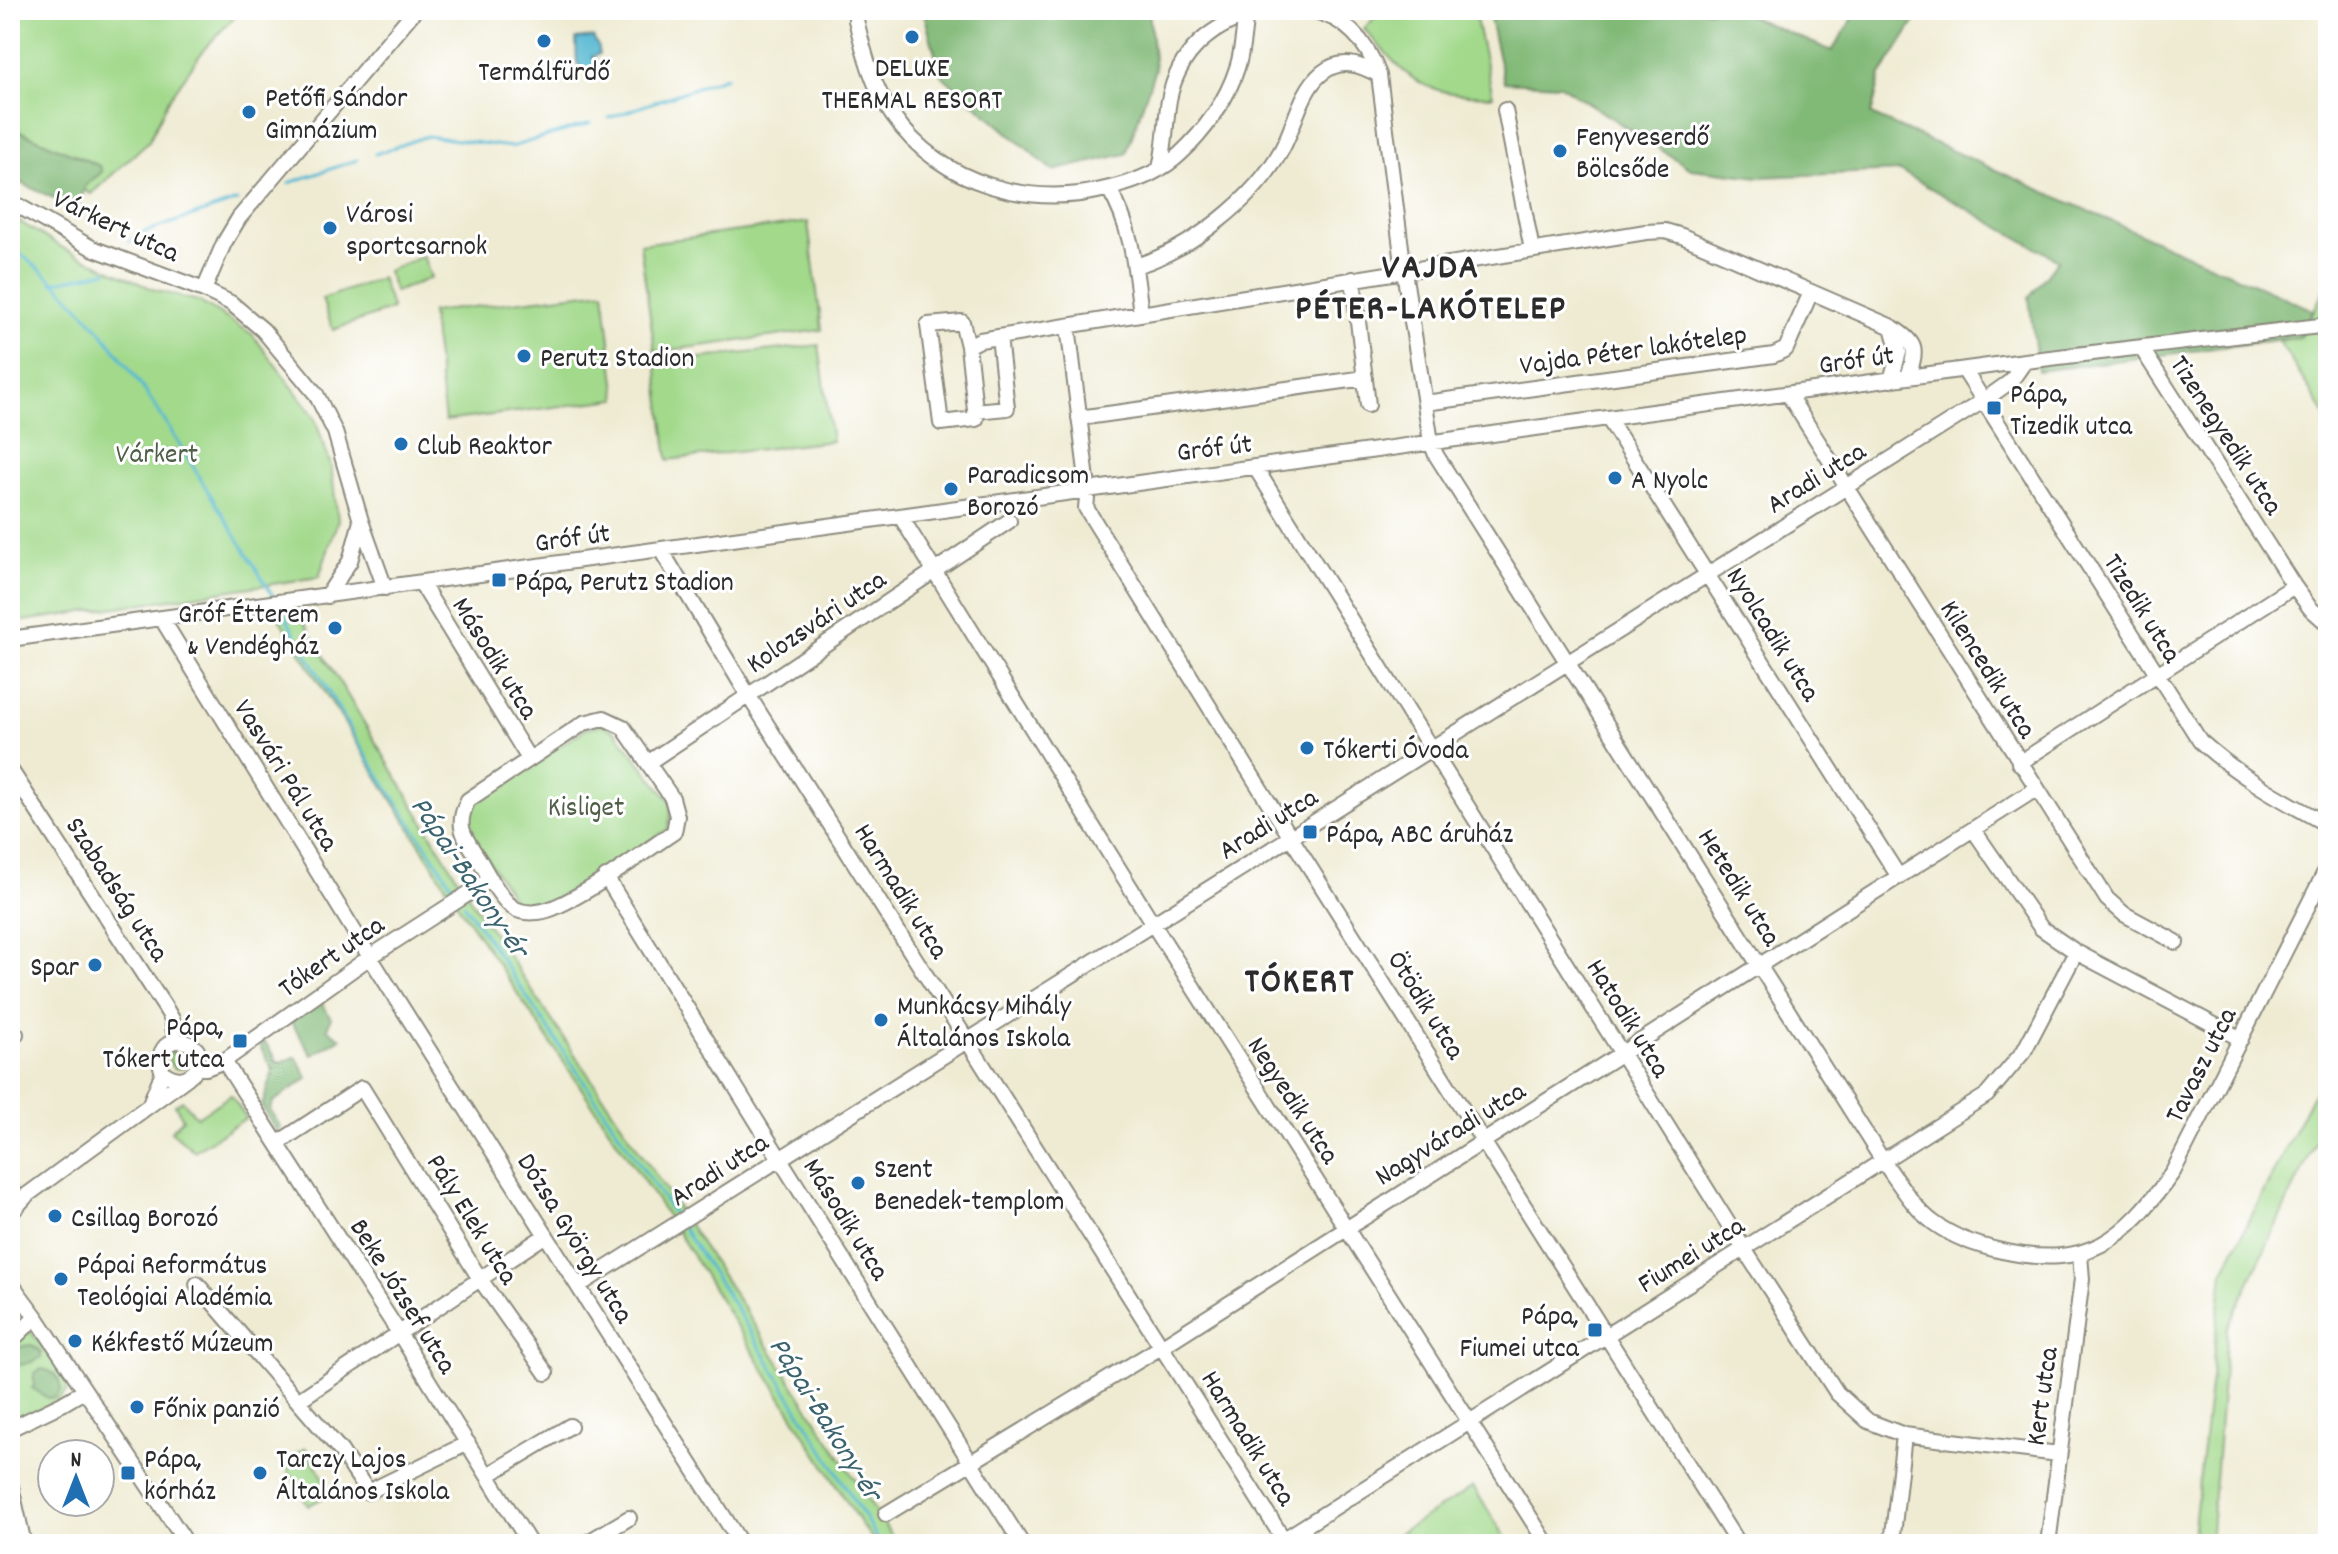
<svg xmlns="http://www.w3.org/2000/svg" width="2338" height="1554" font-family="Dekko,sans-serif">
<rect width="100%" height="100%" fill="#fff"/>
<filter id="ink" filterUnits="userSpaceOnUse"><feTurbulence type="fractalNoise" baseFrequency=".0125" numOctaves="2"/><feDisplacementMap in="SourceGraphic" scale="16" xChannelSelector="R" yChannelSelector="G"/><feConvolveMatrix kernelMatrix="1 2 1 2 8 2 1 2 1" color-interpolation-filters="sRGB"/></filter>
<filter id="wash" filterUnits="userSpaceOnUse"><feTurbulence type="fractalNoise" baseFrequency=".006" numOctaves="4" result="noise"/><feDisplacementMap in="SourceGraphic" scale="32" xChannelSelector="R" yChannelSelector="G"/><feGaussianBlur stdDeviation="1.8" result="paint"/><feColorMatrix in="noise" values="0 0 0 0 0 0 0 0 0 0 0 0 0 0 0 0 0 1.4 0 .05"/><feComposite in="paint" operator="in"/></filter>
<g filter="url(#wash)">
<rect width="100%" height="100%" fill="#efebd3"/>
<path fill="#a2d98b" stroke="#66825b" stroke-width="2" d="M 10,10 L 241,10 L 205,48 L 169,99 L 149,141 L 91,194 L 10,152 Z
M 1382,10 L 1474,10 L 1493,96 C 1419,95 1411,81 1364,29 Z
M 10,216 L 63,248 L 155,290 L 198,301 L 252,334 L 314,416 L 331,466 L 338,520 L 319,577 L 10,623 Z
M 808,222 L 822,330 L 655,352 L 640,244 Z
M 423,256 L 431,278 L 395,292 L 387,271 Z
M 381,278 L 392,309 L 333,330 L 322,299 Z
M 2328,283 L 2328,420 L 2279,341 L 2300,337 Z
M 604,291 L 617,399 L 445,421 L 431,312 Z
M 819,345 L 832,441 L 668,460 L 656,363 Z
M 295,608 L 467,894 L 684,1217 L 897,1544 L 873,1544 L 873,1539 L 862,1526 L 674,1226 L 456,902 L 273,609 Z
M 603,724 L 616,732 L 670,801 L 671,815 L 668,829 L 549,904 L 530,907 L 514,900 L 467,828 L 468,816 L 473,804 L 585,729 Z
M169 1059a10 10 0 1 1 20 0a10 10 0 1 1-20 0Z
M 2328,1065 L 2328,1116 L 2227,1329 L 2210,1544 L 2192,1544 L 2223,1272 Z
M 231,1095 L 246,1118 L 194,1151 L 171,1131 L 183,1119 L 175,1105 L 182,1100 L 197,1117 Z
M 29,1329 L 71,1386 L 56,1403 L 10,1423 L 10,1350 Z
M 306,1448 L 332,1493 L 308,1506 L 283,1461 Z
M 1473,1487 L 1510,1544 L 1404,1544 L 1398,1534 Z"/>
<path fill="#81b977" stroke="#567251" stroke-width="2" d="M 923,10 L 1149,10 L 1155,69 L 1126,154 L 1053,171 L 941,75 Z
M 1488,10 L 1735,10 L 1832,51 L 1858,10 L 1922,10 L 1881,75 L 1871,115 L 2313,310 L 2299,337 L 2038,371 L 2029,298 L 2058,260 L 1900,171 L 1759,177 L 1691,169 L 1560,85 L 1504,82 Z
M 10,127 L 100,166 L 102,172 L 86,185 L 77,209 L 10,178 Z
M 320,1000 L 331,1018 L 327,1029 L 341,1038 L 312,1055 L 291,1022 Z
M 265,1042 L 278,1063 L 296,1057 L 308,1078 L 273,1102 L 270,1109 L 281,1128 L 276,1131 L 262,1106 L 273,1070 L 260,1046 Z
M 32,1345 L 41,1352 L 41,1357 C 32,1365 21,1363 10,1368 L 11,1353 L 23,1346 Z
M 41,1369 C 54,1371 59,1376 61,1389 L 55,1398 L 48,1398 L 32,1388 L 34,1385 L 34,1373 Z"/>
<path fill="#54b8d2" stroke="#40727e" stroke-width="2" d="M 593,37 L 599,48 L 599,54 L 592,56 L 597,61 L 594,70 L 583,69 L 577,63 L 576,39 Z"/>
<g fill="none" stroke-linecap="round" stroke-linejoin="round">
<path stroke="#54b8d2" stroke-width="3" d="M 609,118 L 726,77
M 375,154 L 427,136 L 511,147 L 591,123
M 289,183 L 357,160
M 129,242 L 136,235 L 237,201
M 10,247 C 93,303 149,394 200,478 C 225,518 250,558 274,598
M 52,283 L 107,271
M 280,608 L 363,751 L 458,894
M 464,904 L 677,1219
M 681,1225 L 734,1305 L 881,1544"/>
</g>
</g>
<g filter="url(#ink)">
<g fill="none" stroke-linecap="round" stroke-linejoin="round">
<defs>
<path id="minor" d="M 858,10 L 856,20 C 864,53 873,88 893,116 C 942,185 1031,209 1110,188 C 1135,182 1162,171 1180,154 C 1205,131 1227,100 1237,68 C 1243,51 1243,32 1246,14
M 1310,10 C 1347,18 1367,42 1379,75 L 1404,271 L 1431,442 L 1436,455 L 1883,1161 C 1898,1181 1913,1208 1934,1223 C 1953,1237 1979,1246 2002,1251 C 2089,1270 2124,1240 2173,1172 L 2328,866
M 1505,110 L 1532,250
M 1160,168 C 1166,144 1165,123 1169,100 C 1179,48 1216,22 1264,10
M 1109,189 C 1133,229 1135,268 1141,314
M 10,201 L 92,248 L 204,290 L 231,303 L 263,330 L 316,394 L 335,432 L 361,521 L 385,588
M 1135,266 C 1189,251 1255,199 1282,149 C 1295,125 1301,90 1322,73 C 1341,57 1361,65 1379,75
M 1353,279 L 1368,405
M 204,290 L 224,243 L 239,218 L 415,10
M 1068,326 L 1088,488 L 1086,508 L 1264,795 L 1738,1544
M 968,346 L 962,322 L 928,325 L 941,423 L 976,419 L 968,346 L 980,340 L 1646,232 L 1665,231 L 1682,236 L 1892,327 C 1918,345 1917,348 1908,377
M 2142,349 L 2294,586 L 2310,608 L 2328,624
M 1964,370 L 2200,741 C 2240,777 2280,799 2328,825
M 1891,380 L 1899,352 L 1892,327
M 1788,394 L 2107,899 L 2124,914 L 2176,942
M 1425,403 L 1774,355 L 1786,349 L 1811,292
M 975,411 L 1007,408 L 999,337
M 1079,418 L 1365,378
M 1608,418 L 1899,877
M 1255,467 L 1744,1249 L 1837,1393 L 1868,1421 L 1904,1435 L 2059,1454
M 901,517 L 1153,924 L 1547,1544
M 661,550 L 748,695 L 1284,1540
M 421,583 L 529,759
M 327,596 L 350,561 L 361,521
M 162,619 L 370,957 L 741,1544
M 10,639 L 1608,418 L 2025,361 L 2328,325
M 604,718 L 623,727 L 672,798 L 677,816 L 674,832 C 635,858 596,889 553,908 C 541,913 523,915 512,907 C 499,897 488,875 480,861 C 465,837 454,828 468,800 L 584,723 Z
M 649,762 L 1009,521
M 2019,763 L 2294,586
M 10,769 L 166,1009 L 172,1019 L 175,1040
M 1973,829 L 2041,928 L 2076,952 L 2241,1039
M 606,877 L 780,1159 L 1022,1544
M 10,1037 L 16,1034
M 224,1061 L 399,1333 L 530,1544
M 197,1068 L 206,1068 L 224,1061 L 370,957 L 491,879
M 151,1101 L 163,1072 C 151,1047 179,1029 197,1050 L 197,1068 C 188,1081 175,1082 163,1072
M 278,1143 L 362,1088 L 480,1279 L 546,1373
M 10,1187 L 20,1202
M 10,1214 L 27,1195 L 188,1077
M 10,1282 L 36,1317 L 187,1544
M 197,1284 L 341,1451 L 368,1492 L 468,1443
M 578,1286 L 1983,401 L 2011,381 L 2025,361
M 10,1342 L 36,1317
M 299,1400 L 546,1235
M 10,1429 L 62,1404 L 84,1391
M 488,1475 L 570,1426
M 10,1482 L 24,1544
M 886,1514 L 1161,1347 L 2036,789
M 1278,1543 L 1987,1095 L 2024,1051 L 2076,952
M 585,1544 L 629,1518
M 1892,1544 L 1904,1435
M 2048,1544 L 2082,1279 L 2080,1255"/>
</defs>
<use href="#minor" stroke="#8d8b7f" stroke-width="18"/>
<use href="#minor" stroke="#fff" stroke-width="14"/>
</g>
</g>
<g fill="#1f6fb2" stroke="#fff" stroke-width="3">
<circle cx="912" cy="37" r="8"/>
<circle cx="544" cy="41" r="8"/>
<circle cx="249" cy="112" r="8"/>
<circle cx="1560" cy="151" r="8"/>
<circle cx="330" cy="228" r="8"/>
<circle cx="524" cy="356" r="8"/>
<rect x="1986" y="400" width="16" height="16" rx="4"/>
<circle cx="401" cy="444" r="8"/>
<circle cx="1615" cy="478" r="8"/>
<circle cx="951" cy="489" r="8"/>
<rect x="491" y="572" width="16" height="16" rx="4"/>
<circle cx="335" cy="628" r="8"/>
<circle cx="1307" cy="748" r="8"/>
<rect x="1302" y="824" width="16" height="16" rx="4"/>
<circle cx="95" cy="965" r="8"/>
<circle cx="881" cy="1020" r="8"/>
<rect x="232" y="1033" width="16" height="16" rx="4"/>
<circle cx="858" cy="1183" r="8"/>
<circle cx="55" cy="1216" r="8"/>
<circle cx="61" cy="1279" r="8"/>
<rect x="1587" y="1322" width="16" height="16" rx="4"/>
<circle cx="75" cy="1341" r="8"/>
<circle cx="137" cy="1407" r="8"/>
<rect x="120" y="1465" width="16" height="16" rx="4"/>
<circle cx="260" cy="1473" r="8"/>
</g>
<g text-anchor="middle" stroke-width="6" stroke-linejoin="round" paint-order="stroke">
<g font-size="28" fill="#2b2b2b" stroke="#fff" text-anchor="start">
<text x="912" y="76" text-anchor="middle">DELUXE<tspan x="912" dy="32">THERMAL RESORT</tspan></text>
<text x="544" y="80" text-anchor="middle">Termálfürdő</text>
<text x="265" y="106">Petőfi Sándor<tspan x="265" dy="32">Gimnázium</tspan></text>
<text x="1576" y="145">Fenyveserdő<tspan x="1576" dy="32">Bölcsőde</tspan></text>
<text x="346" y="222">Városi<tspan x="346" dy="32">sportcsarnok</tspan></text>
<text x="540" y="366">Perutz Stadion</text>
<text x="2010" y="402">Pápa,<tspan x="2010" dy="32">Tizedik utca</tspan></text>
<text x="417" y="454">Club Reaktor</text>
<text x="967" y="483">Paradicsom<tspan x="967" dy="32">Borozó</tspan></text>
<text x="1631" y="488">A Nyolc</text>
<text x="515" y="590">Pápa, Perutz Stadion</text>
<text x="319" y="622" text-anchor="end">Gróf Étterem<tspan x="319" dy="32">&amp; Vendégház</tspan></text>
<text x="1323" y="758">Tókerti Óvoda</text>
<text x="1326" y="842">Pápa, ABC áruház</text>
<text x="79" y="975" text-anchor="end">Spar</text>
<text x="897" y="1014">Munkácsy Mihály<tspan x="897" dy="32">Általános Iskola</tspan></text>
<text x="224" y="1035" text-anchor="end">Pápa,<tspan x="224" dy="32">Tókert utca</tspan></text>
<text x="874" y="1177">Szent<tspan x="874" dy="32">Benedek-templom</tspan></text>
<text x="71" y="1226">Csillag Borozó</text>
<text x="77" y="1273">Pápai Református<tspan x="77" dy="32">Teológiai Aladémia</tspan></text>
<text x="1579" y="1324" text-anchor="end">Pápa,<tspan x="1579" dy="32">Fiumei utca</tspan></text>
<text x="91" y="1351">Kékfestő Múzeum</text>
<text x="153" y="1417">Főnix panzió</text>
<text x="144" y="1467">Pápa,<tspan x="144" dy="32">kórház</tspan></text>
<text x="276" y="1467">Tarczy Lajos<tspan x="276" dy="32">Általános Iskola</tspan></text>
</g>
<g font-size="28" fill="#2b2b2b" stroke="#fff">
<text transform="translate(117 224) rotate(25)" y="10">Várkert utca</text>
<text transform="translate(1633 348) rotate(-8)" y="10">Vajda Péter lakótelep</text>
<text transform="translate(1856 358) rotate(-8)" y="10">Gróf út</text>
<text transform="translate(2228 434) rotate(57)" y="10">Tizenegyedik utca</text>
<text transform="translate(1214 446) rotate(-7)" y="10">Gróf út</text>
<text transform="translate(1815 476) rotate(-32)" y="10">Aradi utca</text>
<text transform="translate(572 536) rotate(-8)" y="10">Gróf út</text>
<text transform="translate(2144 607) rotate(58)" y="10">Tizedik utca</text>
<text transform="translate(815 620) rotate(-34)" y="10">Kolozsvári utca</text>
<text transform="translate(1775 633) rotate(58)" y="10">Nyolcadik utca</text>
<text transform="translate(497 657) rotate(58)" y="10">Második utca</text>
<text transform="translate(1990 668) rotate(58)" y="10">Kilencedik utca</text>
<text transform="translate(288 774) rotate(58)" y="10">Vasvári Pál utca</text>
<text transform="translate(1267 822) rotate(-32)" y="10">Aradi utca</text>
<text transform="translate(1741 886) rotate(58)" y="10">Hetedik utca</text>
<text transform="translate(119 888) rotate(57)" y="10">Szabadság utca</text>
<text transform="translate(903 890) rotate(58)" y="10">Harmadik utca</text>
<text transform="translate(330 955) rotate(-35)" y="10">Tókert utca</text>
<text transform="translate(1428 1004) rotate(58)" y="10">Ötödik utca</text>
<text transform="translate(1630 1017) rotate(58)" y="10">Hatodik utca</text>
<text transform="translate(2199 1064) rotate(-63)" y="10">Tavasz utca</text>
<text transform="translate(1295 1099) rotate(57)" y="10">Negyedik utca</text>
<text transform="translate(1449 1132) rotate(-32)" y="10">Nagyváradi utca</text>
<text transform="translate(718 1168) rotate(-33)" y="10">Aradi utca</text>
<text transform="translate(474 1218) rotate(58)" y="10">Pály Elek utca</text>
<text transform="translate(848 1218) rotate(58)" y="10">Második utca</text>
<text transform="translate(577 1237) rotate(58)" y="10">Dózsa György utca</text>
<text transform="translate(1690 1253) rotate(-32)" y="10">Fiumei utca</text>
<text transform="translate(405 1295) rotate(58)" y="10">Beke József utca</text>
<text transform="translate(2040 1396) rotate(-82)" y="10">Kert utca</text>
<text transform="translate(1250 1437) rotate(58)" y="10">Harmadik utca</text>
</g>
<g font-size="28" fill="#4f5f48" stroke="#fff">
<text x="157" y="462">Várkert</text>
<text x="586" y="815">Kisliget</text>
</g>
<g font-size="30" font-style="italic" fill="#3b636e" stroke="#fff">
<text transform="translate(471 876) rotate(56)" y="10">Pápai-Bakony-ér</text>
<text transform="translate(827 1418) rotate(58)" y="10">Pápai-Bakony-ér</text>
</g>
<g font-size="36" font-weight="bold" letter-spacing="2" fill="#2b2b2b" stroke="#fff">
<text x="1431" y="277">VAJDA<tspan x="1431" dy="41">PÉTER-LAKÓTELEP</tspan></text>
<text x="1300" y="991">TÓKERT</text>
</g>
</g>
<rect width="2338" height="1554" fill="none" stroke="#fff" stroke-width="40"/>
<g transform="translate(76 1478)"><circle r="38" fill="#ffffff" stroke="#aaaaaa" stroke-width="2"/>
<path d="M0-6L14 30L0 20L-14 30Z" fill="#1f6fb2"/>
<text y="-12" font-size="22" font-weight="bold" text-anchor="middle" fill="#2b2b2b">N</text>
</g>
</svg>
